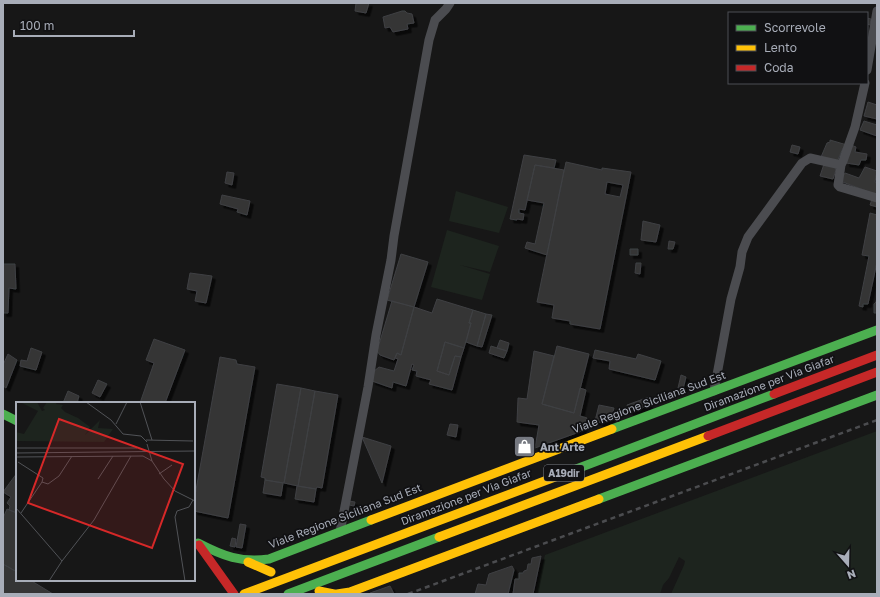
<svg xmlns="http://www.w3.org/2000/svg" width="880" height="597" font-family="'Golos Text',sans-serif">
<defs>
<filter id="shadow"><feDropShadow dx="3.5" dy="3.5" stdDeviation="0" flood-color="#0009"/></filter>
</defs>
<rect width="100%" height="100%" fill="#171717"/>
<path fill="#1d241e" d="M 456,191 L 508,207 L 499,233 L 449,221 Z
M 447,230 L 499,246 L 490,272 L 460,265 L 490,274 L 482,300 L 431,287 Z
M 877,431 L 877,594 L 671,594 L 684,565 L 685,561 L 679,557 L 669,578 L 663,585 L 660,594 L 535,594 L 545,555 Z"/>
<path fill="#353536" stroke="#3f4043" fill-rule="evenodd" filter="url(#shadow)" d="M 356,3 L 369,3 L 366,13 L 355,11 Z
M 402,11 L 405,11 L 407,13 L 412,14 L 414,23 L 407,24 L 408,29 L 393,32 L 390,27 L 385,28 L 383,17 Z
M 867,18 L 871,19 L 870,25 L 867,24 Z
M 868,102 L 877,105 L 877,119 L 864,116 Z
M 864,121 L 877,125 L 877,136 L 860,130 Z
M 830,140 L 847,145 L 843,148 L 837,162 L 821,157 L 827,143 L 830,142 Z
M 792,145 L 800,147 L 798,154 L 790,152 Z
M 851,145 L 856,147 L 855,152 L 867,154 L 866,160 L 861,160 L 859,165 L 846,163 Z
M 524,155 L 556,160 L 554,168 L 535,165 L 525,210 L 519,209 L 519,213 L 524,214 L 523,220 L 517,219 L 517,220 L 510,219 Z
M 566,162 L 602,170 L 602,168 L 631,172 L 600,329 L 570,324 L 570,321 L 552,318 L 554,305 L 537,302 ZM 607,182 L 623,185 L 620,197 L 605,194 Z
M 824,164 L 834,165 L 836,170 L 833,179 L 820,176 Z
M 535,165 L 564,170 L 547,255 L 525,248 L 527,242 L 535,244 L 544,203 L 527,200 Z
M 865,167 L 877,171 L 875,182 L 877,183 L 877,195 L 840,181 L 845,173 L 859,178 Z
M 227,172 L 234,173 L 232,185 L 225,183 Z
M 222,195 L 250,201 L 247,215 L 237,212 L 238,209 L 220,204 Z
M 872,199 L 877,200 L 877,207 L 870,205 Z
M 870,213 L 877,215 L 877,262 L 868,304 L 863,304 L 863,307 L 859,306 L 869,256 L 862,255 Z
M 643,221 L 660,225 L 656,242 L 641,240 Z
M 669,241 L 675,242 L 673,249 L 668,249 Z
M 630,249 L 638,249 L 638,255 L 630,255 Z
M 401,254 L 428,262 L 414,307 L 387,300 Z
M 636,263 L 641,263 L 640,274 L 635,273 Z
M 3,264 L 15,264 L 16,289 L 9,288 L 8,313 L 3,313 Z
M 190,273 L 212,276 L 206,303 L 195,301 L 197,291 L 187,289 Z
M 877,297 L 877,313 L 874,313 L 874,304 L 876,302 Z
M 437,299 L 473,310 L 469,323 L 471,323 L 464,348 L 445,342 L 437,371 L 449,375 L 455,356 L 461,357 L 452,390 L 429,384 L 431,380 L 416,376 L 417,371 L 412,370 L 414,365 L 412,364 L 406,386 L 393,382 L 392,388 L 372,381 L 373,372 L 379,367 L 394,371 L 398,359 L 395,358 L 397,353 L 401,355 L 414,307 L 432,313 Z
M 392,301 L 414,307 L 401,355 L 397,353 L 394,360 L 380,355 L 377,351 Z
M 473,310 L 486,314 L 477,346 L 466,342 L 471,323 L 469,323 Z
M 486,314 L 492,315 L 482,347 L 477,346 Z
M 154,339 L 185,350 L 165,403 L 140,403 L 154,363 L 146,360 Z
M 500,340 L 509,343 L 507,351 L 497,348 Z
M 445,342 L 464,348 L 461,357 L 455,356 L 449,375 L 437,371 Z
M 491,346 L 507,351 L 504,358 L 489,353 Z
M 557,346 L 589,354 L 574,413 L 542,404 Z
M 31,348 L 42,352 L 36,370 L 20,366 L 21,360 L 27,361 Z
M 595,350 L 636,359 L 638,354 L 661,361 L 655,380 L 609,369 L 610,361 L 593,358 Z
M 534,351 L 554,356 L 542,404 L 574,413 L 580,388 L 586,390 L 580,416 L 587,418 L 582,431 L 535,448 L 539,425 L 517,422 L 518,398 L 527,399 Z
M 8,354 L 17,360 L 6,388 L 3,386 L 3,365 Z
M 220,357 L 236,360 L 237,364 L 255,367 L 228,518 L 194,511 L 194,501 Z
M 681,375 L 686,377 L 683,389 L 678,388 Z
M 98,380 L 107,384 L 100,397 L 92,393 Z
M 277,384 L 301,388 L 284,483 L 265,480 L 265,478 L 261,477 Z
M 301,388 L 315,391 L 298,486 L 284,483 Z
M 68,391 L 79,396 L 77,403 L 63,403 Z
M 315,391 L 338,395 L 322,488 L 317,487 L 316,489 L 298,486 Z
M 649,397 L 650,400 L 648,406 L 630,412 L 627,405 Z
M 599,405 L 614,408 L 611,419 L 602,423 L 595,421 Z
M 450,424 L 458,425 L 456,437 L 447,435 Z
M 362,437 L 391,446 L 382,483 Z
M 17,473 L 17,513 L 9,510 L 10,506 L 7,503 L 11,497 L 3,492 Z
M 265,480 L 283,483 L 281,496 L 263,493 Z
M 297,486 L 316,489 L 314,502 L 295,499 Z
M 349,501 L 355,502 L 354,506 L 349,505 Z
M 7,509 L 17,513 L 17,572 L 3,564 L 3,518 Z
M 240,524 L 246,525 L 242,548 L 236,547 Z
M 232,538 L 236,539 L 235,547 L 230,546 Z
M 541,556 L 533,594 L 513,594 L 515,579 L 519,579 L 519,573 L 523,573 L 524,571 L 527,570 L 528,564 L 531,564 L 532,558 Z
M 3,564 L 17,572 L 17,580 L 30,580 L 53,594 L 3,594 Z
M 512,566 L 514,570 L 508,594 L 475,594 L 478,584 L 486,585 L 489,574 Z
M 390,586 L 394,594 L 371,594 L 370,593 Z"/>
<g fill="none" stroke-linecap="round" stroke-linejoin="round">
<path stroke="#4b4c50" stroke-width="9" d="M 867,70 L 877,11
M 841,165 L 838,185 L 840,187 L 877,198
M 714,391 L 731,299 L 740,267 L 742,252 L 748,237 L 802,163 L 810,158 L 841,165 L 843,161 L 855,127 L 865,83
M 340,532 L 368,387 L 376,335 L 391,260 L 394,236 L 429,40 L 435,20 L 446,9 L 450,3"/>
<path stroke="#4caf50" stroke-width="9" d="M 3,414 L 17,421
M 612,429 L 877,330
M 571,471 L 774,394
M 599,499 L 877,395
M 198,543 C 223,556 241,563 269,559 L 371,520
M 288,594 L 439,537"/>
<path stroke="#ffc107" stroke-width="9" d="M 371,520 L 612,429
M 439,537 L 708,436
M 248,562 L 271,572
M 319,591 L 334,594
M 244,594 L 571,471
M 337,594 L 350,592 L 599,499"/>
<path stroke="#c62828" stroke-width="9" d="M 774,394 L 877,355
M 708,436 L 877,372
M 199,545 L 234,594"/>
<path stroke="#4b4c4f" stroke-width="2.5" stroke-dasharray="5 4" stroke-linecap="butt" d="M 408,594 L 877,420"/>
</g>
<defs>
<symbol id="shop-square" viewBox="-11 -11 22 22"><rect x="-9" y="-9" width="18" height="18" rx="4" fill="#757880" stroke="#111113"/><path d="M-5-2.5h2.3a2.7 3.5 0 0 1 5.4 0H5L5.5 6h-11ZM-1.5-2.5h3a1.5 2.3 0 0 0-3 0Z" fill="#fff"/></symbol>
</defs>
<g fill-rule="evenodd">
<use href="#shop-square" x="512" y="434" width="25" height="25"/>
</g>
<g text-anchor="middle" stroke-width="3.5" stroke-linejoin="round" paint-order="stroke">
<rect fill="#111113" stroke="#7b7e86" stroke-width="1" x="544" y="465" width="40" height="16" rx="3"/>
<g font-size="10" font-weight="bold" fill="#a8adb8">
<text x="564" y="477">A19dir</text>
</g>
<g font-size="11" fill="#a8adb8" stroke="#111113">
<text transform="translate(769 383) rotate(-21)" y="4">Diramazione per Via Giafar</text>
<text transform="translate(649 402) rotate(-20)" y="4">Viale Regione Siciliana Sud Est</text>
<text transform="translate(466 497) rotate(-21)" y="4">Diramazione per Via Giafar</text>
<text transform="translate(345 516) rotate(-21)" y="4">Viale Regione Siciliana Sud Est</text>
</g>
<g font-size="11" font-weight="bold" fill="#a8adb8" stroke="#111113" text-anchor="start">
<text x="540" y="451">Ant Arte</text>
</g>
</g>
<g transform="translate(16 402)">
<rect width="179" height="179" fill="#171717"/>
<path d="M 4,0 L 21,0 L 26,9 L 29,8 L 27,6 L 31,0 L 41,0 L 40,2 L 47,3 L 45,6 L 49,10 L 62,16 L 74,25 L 69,33 L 84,18 L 82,26 L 97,27 L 88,40 L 0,39 L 0,30 L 8,32 L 22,9 Z" fill="#1d241e"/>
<path fill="none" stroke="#515357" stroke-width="1" d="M 70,0 L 95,18 L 107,32 L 125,34 L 131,40M 124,0 L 136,38M 100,22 L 111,0M 130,38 L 177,39M 131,42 L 136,59 L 148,77 L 159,89 L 179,99M 0,46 L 121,46M 0,51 L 179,49M 0,55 L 127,54 L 136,59M 2,60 L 27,76 L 26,80M 143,72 L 156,63M 82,77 L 97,54M 0,106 L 46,159 L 33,179M 5,111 L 26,80 L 32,82 L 43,74 L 56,54M 46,159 L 78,118 L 115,54M 169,179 L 159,115 L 161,109 L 173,105 L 177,98"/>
<path fill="#d62828" fill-opacity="0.15" stroke="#d62828" stroke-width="2" d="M 43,17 L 167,62 L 136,146 L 12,101 Z"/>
<rect width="179" height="179" fill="none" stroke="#a8adb8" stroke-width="2"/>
</g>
<rect width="880" height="597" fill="none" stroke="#a8adb8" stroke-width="8"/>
<rect x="728" y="12" width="140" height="72" fill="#111113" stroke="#4d4f55"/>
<rect x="736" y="25" width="20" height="6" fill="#4caf50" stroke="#4d4f55"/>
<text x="764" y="32" font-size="12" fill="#a8adb8">Scorrevole</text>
<rect x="736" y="45" width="20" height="6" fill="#ffc107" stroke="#4d4f55"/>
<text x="764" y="52" font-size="12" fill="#a8adb8">Lento</text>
<rect x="736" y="65" width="20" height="6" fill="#c62828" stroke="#4d4f55"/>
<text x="764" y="72" font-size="12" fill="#a8adb8">Coda</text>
<g transform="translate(848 565) rotate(160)" stroke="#111113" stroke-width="3" paint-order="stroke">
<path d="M0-3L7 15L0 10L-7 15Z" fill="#a8adb8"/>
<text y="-6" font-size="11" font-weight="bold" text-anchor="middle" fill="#a8adb8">N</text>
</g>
<path d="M14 30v6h120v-6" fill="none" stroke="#a8adb8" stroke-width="2"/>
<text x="20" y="30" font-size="12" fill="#a8adb8" stroke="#111113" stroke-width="3" paint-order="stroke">100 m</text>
</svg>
